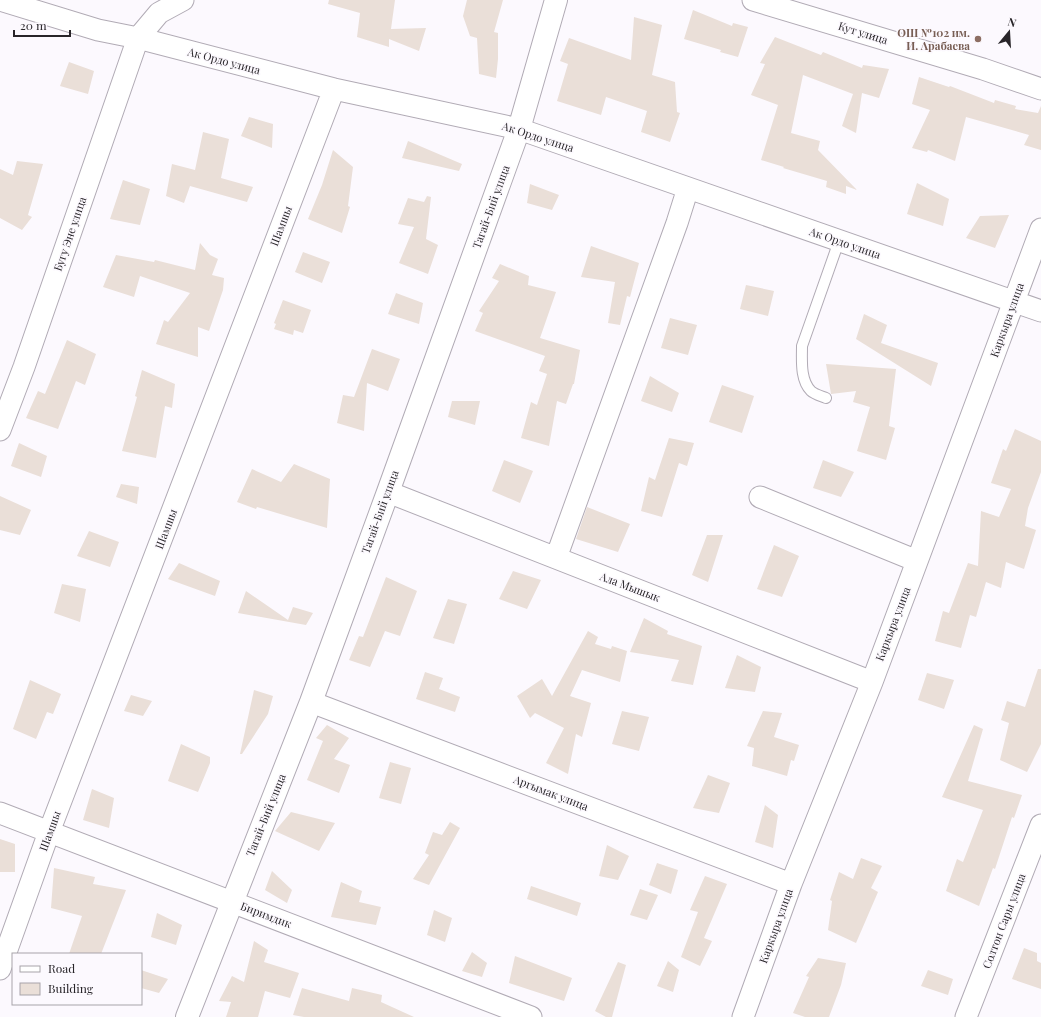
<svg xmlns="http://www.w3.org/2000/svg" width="1041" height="1017" font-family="'Playfair Display',serif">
<rect width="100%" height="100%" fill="#fcf9fe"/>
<path fill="#eadfd8" d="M 329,0 L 395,0 L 391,29 L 426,28 L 419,51 L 389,39 L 389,47 L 357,37 L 360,13 L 328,4 Z
M 467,0 L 503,0 L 494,32 L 498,33 L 498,59 L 496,78 L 479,74 L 477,38 L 470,36 L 463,16 Z
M 693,10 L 732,26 L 733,23 L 748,27 L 738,57 L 720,52 L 721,50 L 684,39 Z
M 634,17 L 662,25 L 652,75 L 675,82 L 677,112 L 680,113 L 670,142 L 641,132 L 647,111 L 606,97 L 601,115 L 557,101 L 568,64 L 560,61 L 569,38 L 631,60 Z
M 775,37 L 821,55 L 823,52 L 862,68 L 863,65 L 889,69 L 879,98 L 862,93 L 856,133 L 842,126 L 853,94 L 803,75 L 791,133 L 820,141 L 818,150 L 857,190 L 846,186 L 846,194 L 826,187 L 827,181 L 783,168 L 784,167 L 761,160 L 778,105 L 751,95 L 765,64 L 760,63 Z
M 69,62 L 94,71 L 88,94 L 60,86 Z
M 919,77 L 949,87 L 950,86 L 994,103 L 995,100 L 1016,106 L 1015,109 L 1038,113 L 1041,106 L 1041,150 L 1024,145 L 1029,135 L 966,117 L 955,161 L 928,150 L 927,152 L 912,148 L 930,110 L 912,104 Z
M 249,117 L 273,124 L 272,148 L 241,136 Z
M 203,132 L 229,139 L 221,178 L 253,187 L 247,202 L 190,186 L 184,203 L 166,196 L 172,164 L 195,170 Z
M 408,141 L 462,164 L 459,171 L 402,158 Z
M 333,150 L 353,167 L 348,206 L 350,207 L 342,233 L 308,219 L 322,185 Z
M 17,161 L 43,164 L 28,215 L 32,217 L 22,230 L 0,218 L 0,169 L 13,175 Z
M 123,180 L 150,189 L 140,225 L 110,219 Z
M 917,183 L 949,199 L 943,226 L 907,214 Z
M 530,184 L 559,195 L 552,210 L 527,203 Z
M 427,196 L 431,197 L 426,239 L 438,245 L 428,274 L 399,263 L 414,227 L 398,224 L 408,198 L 424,202 Z
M 1009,215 L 995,248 L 966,238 L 980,216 Z
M 200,243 L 210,255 L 218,259 L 212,275 L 224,278 L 223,290 L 209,331 L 198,327 L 198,357 L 156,344 L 164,320 L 168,322 L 190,293 L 140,276 L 134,297 L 103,287 L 116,255 L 154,262 L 155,260 L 195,270 Z
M 591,246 L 639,263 L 630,297 L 627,296 L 620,325 L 608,323 L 615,282 L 581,277 Z
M 303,252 L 330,262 L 322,283 L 295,272 Z
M 500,264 L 529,276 L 528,285 L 556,292 L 540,338 L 580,350 L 574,384 L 573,384 L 566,404 L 557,401 L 549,446 L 521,438 L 531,402 L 537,405 L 547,374 L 539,371 L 545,356 L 475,331 L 483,313 L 479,311 L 499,281 L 492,278 Z
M 746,285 L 774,291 L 768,316 L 740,309 Z
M 396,293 L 423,303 L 419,324 L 388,314 Z
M 283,300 L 311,310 L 303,333 L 294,330 L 293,335 L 274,329 L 276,324 L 274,323 Z
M 864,314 L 887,325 L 881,343 L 938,363 L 931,386 L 856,339 Z
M 670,318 L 697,325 L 688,355 L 661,348 Z
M 67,340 L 96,354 L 85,385 L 76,381 L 58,429 L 26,418 L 38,391 L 45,394 Z
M 372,349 L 400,359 L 388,391 L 367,383 L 364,431 L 337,423 L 343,395 L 354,397 Z
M 826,364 L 896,369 L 889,426 L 895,428 L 886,460 L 857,451 L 870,407 L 853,402 L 856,391 L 831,394 Z
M 142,370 L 175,384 L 172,408 L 165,406 L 156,458 L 122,451 L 137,397 L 135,396 Z
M 650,376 L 679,393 L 672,412 L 641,401 Z
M 722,385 L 754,396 L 742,433 L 709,422 Z
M 452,401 L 480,401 L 475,425 L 448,417 Z
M 1015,429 L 1041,441 L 1041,472 L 1028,508 L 1025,526 L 1036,530 L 1024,569 L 1006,562 L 1001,588 L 986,582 L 976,617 L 970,615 L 961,648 L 935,641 L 943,611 L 949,613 L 968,563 L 978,566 L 981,511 L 999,517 L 1011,489 L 991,483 L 1003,449 L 1006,451 Z
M 669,438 L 694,443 L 687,466 L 679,463 L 662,517 L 641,511 L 649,477 L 655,480 Z
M 19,443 L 47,456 L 41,477 L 11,466 Z
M 504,460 L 533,471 L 520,503 L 492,491 Z
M 823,460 L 854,472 L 841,497 L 813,488 Z
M 294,464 L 330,479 L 327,528 L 257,507 L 256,509 L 237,502 L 252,469 L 281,482 Z
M 121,484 L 139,487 L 137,504 L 116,497 Z
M 0,496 L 31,510 L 20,535 L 0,530 Z
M 587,507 L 630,524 L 618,552 L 576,539 Z
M 89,531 L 119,542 L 110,567 L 77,556 Z
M 707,535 L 723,535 L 708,582 L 692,575 Z
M 774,545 L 799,556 L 782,597 L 757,589 Z
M 179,563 L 220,581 L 215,596 L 168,579 Z
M 513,571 L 541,580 L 527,609 L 499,599 Z
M 386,577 L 417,591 L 400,636 L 385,631 L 370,667 L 349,660 L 359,636 L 363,637 Z
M 62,584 L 86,589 L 80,622 L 54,613 Z
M 246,591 L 288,620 L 293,607 L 313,613 L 306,625 L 238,613 Z
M 448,599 L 467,604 L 454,644 L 433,638 Z
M 644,618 L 668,631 L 667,634 L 702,646 L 693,685 L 671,681 L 679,660 L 630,652 Z
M 588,631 L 598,637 L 595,644 L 611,649 L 612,646 L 627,651 L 620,682 L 582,670 L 570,696 L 591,703 L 582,737 L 576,734 L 568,774 L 546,763 L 564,728 L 535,713 L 530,718 L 517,696 L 542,679 L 552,696 Z
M 737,655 L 761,667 L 755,692 L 725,688 Z
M 1038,669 L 1041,669 L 1041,744 L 1027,772 L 1000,760 L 1009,723 L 1001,720 L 1007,701 L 1025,707 Z
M 425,672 L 443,678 L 439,689 L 460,697 L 455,712 L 416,699 Z
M 927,673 L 954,680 L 944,709 L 918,700 Z
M 30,680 L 61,694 L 53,714 L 47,712 L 36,739 L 13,729 Z
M 254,690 L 273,696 L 268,714 L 242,754 L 240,754 Z
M 131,695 L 152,701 L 143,716 L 124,711 Z
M 622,711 L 649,717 L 639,751 L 612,744 Z
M 763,711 L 782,713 L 774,737 L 799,745 L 794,761 L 791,760 L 787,776 L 752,766 L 754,748 L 747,746 Z
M 327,725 L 349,738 L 334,759 L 350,765 L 339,793 L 307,780 L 323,741 L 316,738 Z
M 974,725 L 983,729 L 968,781 L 1022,795 L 1014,818 L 1012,817 L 995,869 L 993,868 L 979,906 L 946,891 L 957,859 L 963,862 L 983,810 L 942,797 Z
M 181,744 L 210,757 L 210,763 L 198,792 L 168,781 Z
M 390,762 L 411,768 L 401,804 L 379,798 Z
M 708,775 L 730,783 L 719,813 L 693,808 Z
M 92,789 L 114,798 L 109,828 L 83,820 Z
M 765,805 L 778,815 L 773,848 L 755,842 Z
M 291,812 L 335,823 L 319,851 L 275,831 Z
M 450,822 L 460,828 L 429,885 L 413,879 L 429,855 L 425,853 L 433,832 L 442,835 Z
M 0,839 L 15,844 L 15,872 L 0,872 Z
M 607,845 L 629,856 L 618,880 L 599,876 Z
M 861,858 L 882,866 L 871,888 L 878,892 L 856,943 L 828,930 L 832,901 L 830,900 L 839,872 L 853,879 Z
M 657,863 L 678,870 L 671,894 L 649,885 Z
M 54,868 L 95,877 L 93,884 L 126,890 L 101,954 L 69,954 L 82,916 L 51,908 Z
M 272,871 L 292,890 L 287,903 L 265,890 Z
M 705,876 L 727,884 L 704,938 L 712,941 L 700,966 L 681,957 L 698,912 L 690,910 Z
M 341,882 L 362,891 L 359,902 L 381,907 L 376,925 L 331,917 Z
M 531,886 L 581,903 L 577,916 L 527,899 Z
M 640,889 L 658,895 L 647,920 L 630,915 Z
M 434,910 L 452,918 L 445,942 L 427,935 Z
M 157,913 L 182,925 L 176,945 L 151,937 Z
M 254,941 L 268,950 L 264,962 L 299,973 L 290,998 L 265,991 L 258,1017 L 226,1017 L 231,1002 L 219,1001 L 232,976 L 244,982 Z
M 1024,948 L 1037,953 L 1037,961 L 1041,963 L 1041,989 L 1012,979 Z
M 472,952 L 487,963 L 482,977 L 462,971 Z
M 515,956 L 572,978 L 564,1001 L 509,983 Z
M 818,958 L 846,963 L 841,985 L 829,1017 L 805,1017 L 793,1013 L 809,977 L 806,976 Z
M 668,961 L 679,970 L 673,992 L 657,986 Z
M 618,962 L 626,965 L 612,1017 L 606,1017 L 595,1011 Z
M 141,970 L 168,979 L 159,993 L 141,988 Z
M 928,970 L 953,979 L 948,995 L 921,986 Z
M 302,988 L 349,1001 L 352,988 L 382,995 L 381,1002 L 414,1017 L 304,1017 L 293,1015 Z"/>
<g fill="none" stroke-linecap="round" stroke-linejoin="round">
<defs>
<path id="lane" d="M 826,398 C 821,396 814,394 811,391 C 800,380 802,360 802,346 L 839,241"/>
<path id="street" d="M 0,0 L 98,30 L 138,38 L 334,89 L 519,129 L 1041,311
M 753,0 L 983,69 L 1041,89
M 0,430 L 24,367 L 138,38 L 159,13 L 183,0
M 388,492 L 872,682
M 760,497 L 917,561
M 556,558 L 677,223 L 688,188
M 311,702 L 791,884
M 0,813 L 531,1017
M 0,969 L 49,832 L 334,89
M 743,1017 L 791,884 L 872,682 L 1041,229
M 966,1017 L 1041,825"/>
<path id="secondary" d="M 187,1017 L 311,702 L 388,492 L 519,129 L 556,0"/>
</defs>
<use href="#lane" stroke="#b1abb5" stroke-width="12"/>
<use href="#street" stroke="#b1abb5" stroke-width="23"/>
<use href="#secondary" stroke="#b1abb5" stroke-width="24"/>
<use href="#lane" stroke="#fff" stroke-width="10"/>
<use href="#street" stroke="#fff" stroke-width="21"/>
<use href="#secondary" stroke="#fff" stroke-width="22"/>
</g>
<circle fill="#8d6e63" stroke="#fcf9fe" stroke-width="1.5" cx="978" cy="39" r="4"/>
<g text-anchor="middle" stroke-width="3" stroke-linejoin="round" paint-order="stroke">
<g font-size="11" fill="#282529" stroke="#fcf9fe">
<text transform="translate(863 33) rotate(17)" y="4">Кут улица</text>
<text transform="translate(224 61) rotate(15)" y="4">Ак Ордо улица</text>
<text transform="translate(538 137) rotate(18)" y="4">Ак Ордо улица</text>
<text transform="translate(491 207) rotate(-70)" y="4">Тагай-Бий улица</text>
<text transform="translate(281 226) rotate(-69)" y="4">Шамшы</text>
<text transform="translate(70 234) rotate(-71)" y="4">Бугу Эне улица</text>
<text transform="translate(845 243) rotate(19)" y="4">Ак Ордо улица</text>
<text transform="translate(1007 320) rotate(-70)" y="4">Каркыра улица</text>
<text transform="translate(380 512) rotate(-70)" y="4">Тагай-Бий улица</text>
<text transform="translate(166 529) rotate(-69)" y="4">Шамшы</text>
<text transform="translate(630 587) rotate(21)" y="4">Ала Мышык</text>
<text transform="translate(893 624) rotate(-69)" y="4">Каркыра улица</text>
<text transform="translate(551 793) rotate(21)" y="4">Аргымак улица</text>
<text transform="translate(266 815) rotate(-68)" y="4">Тагай-Бий улица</text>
<text transform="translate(50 831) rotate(-70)" y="4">Шамшы</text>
<text transform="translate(266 915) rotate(21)" y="4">Биримдик</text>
<text transform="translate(1004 921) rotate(-69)" y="4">Солтон Сары улица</text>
<text transform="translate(776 926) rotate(-70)" y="4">Каркыра улица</text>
</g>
<g font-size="11" font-weight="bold" fill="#785e54" stroke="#fcf9fe" text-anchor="end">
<text x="970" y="37">ОШ №102 им.<tspan x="970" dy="13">И. Арабаева</tspan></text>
</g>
</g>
<rect x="12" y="953" width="130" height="52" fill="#fcf9fe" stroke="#a7a4a9"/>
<rect x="20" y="966" width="20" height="6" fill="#ffffff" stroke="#a7a4a9"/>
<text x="48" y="973" font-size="12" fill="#282529">Road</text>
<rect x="20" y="983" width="20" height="12" fill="#eadfd8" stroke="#a7a4a9"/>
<text x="48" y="993" font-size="12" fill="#282529">Building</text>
<g transform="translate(1009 32) rotate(18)" stroke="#fcf9fe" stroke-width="3" paint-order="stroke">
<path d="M0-3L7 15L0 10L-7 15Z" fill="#282529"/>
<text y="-6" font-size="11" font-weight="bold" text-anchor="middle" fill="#282529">N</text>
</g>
<path d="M14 30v6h56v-6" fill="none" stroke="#282529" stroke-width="2"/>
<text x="20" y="30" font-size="12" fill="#282529" stroke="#fcf9fe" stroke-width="3" paint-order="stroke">20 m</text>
</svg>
